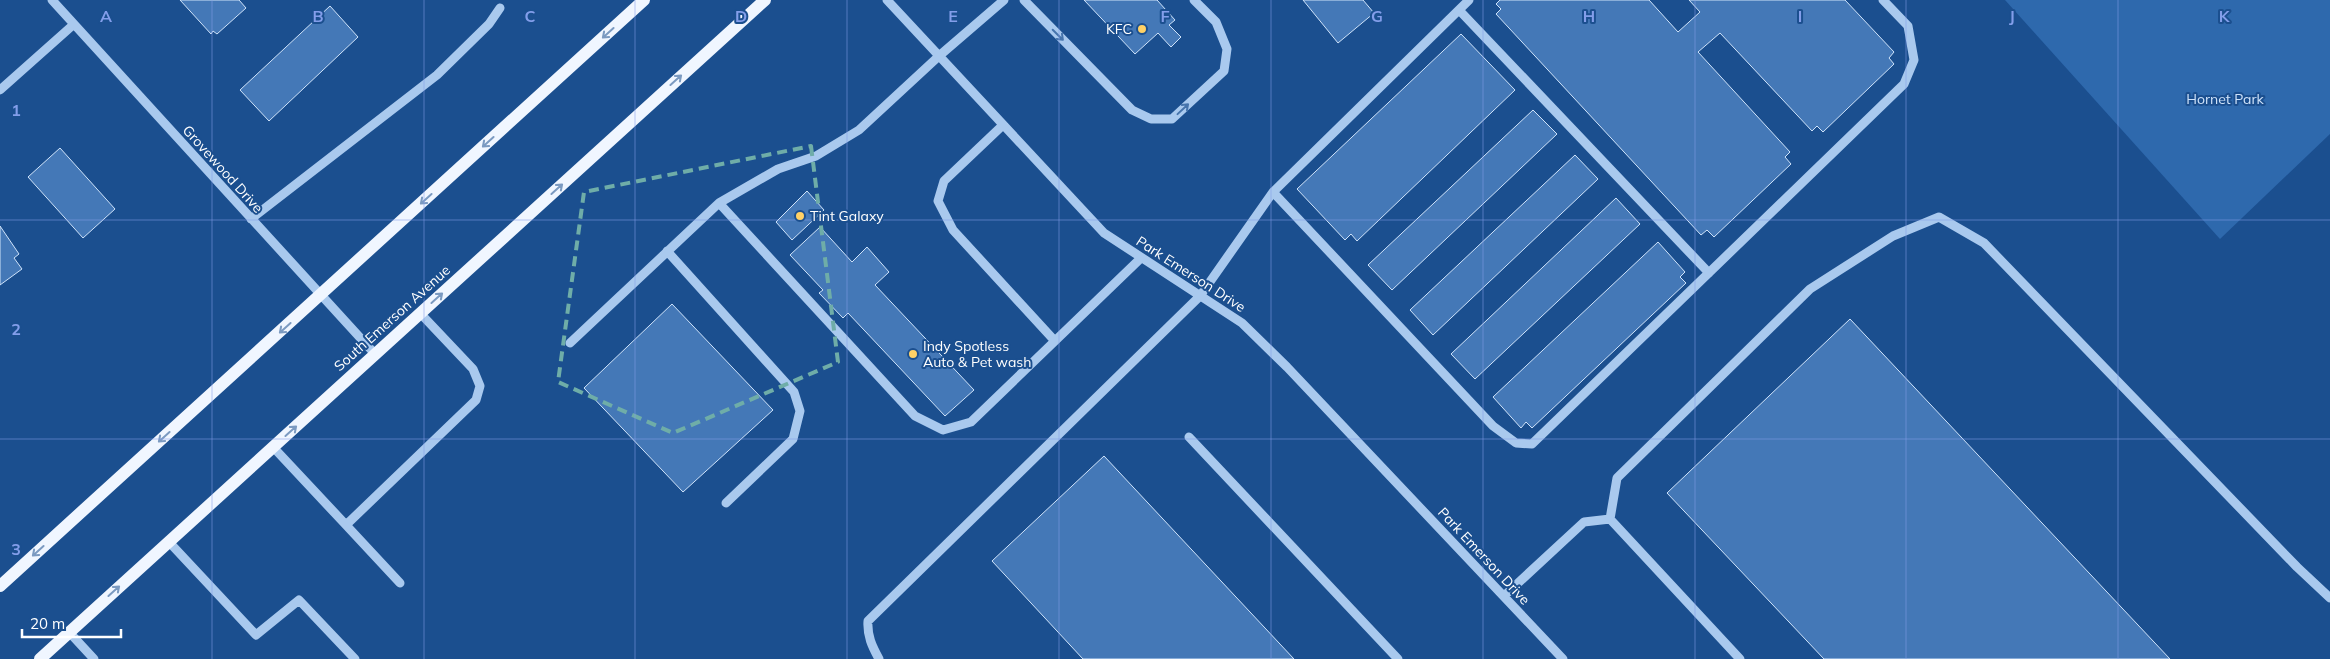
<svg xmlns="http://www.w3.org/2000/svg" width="2330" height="659" font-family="Mulish,sans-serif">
<rect width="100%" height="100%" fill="#1b4f8f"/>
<path fill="#2e69ad" d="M 2005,0 L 2330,0 L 2330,134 L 2220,239 Z"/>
<path fill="#4478b7" stroke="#cfe3fa" d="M 180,0 L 239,0 L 246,8 L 217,34 L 213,31 L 211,34 Z
M 1084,0 L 1157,0 L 1175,20 L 1169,25 L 1181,37 L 1171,47 L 1158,33 L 1135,54 Z
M 1303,0 L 1363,0 L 1374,13 L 1338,43 Z
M 1500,0 L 1649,0 L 1678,32 L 1700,12 L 1689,0 L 1845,0 L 1894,52 L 1889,58 L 1894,64 L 1823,132 L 1817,126 L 1812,131 L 1720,33 L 1698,52 L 1790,152 L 1785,157 L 1791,164 L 1714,237 L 1707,230 L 1701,235 L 1496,14 L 1501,9 L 1496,4 Z
M 330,6 L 358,37 L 269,121 L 240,90 Z
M 1461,34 L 1515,90 L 1357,241 L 1351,234 L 1345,240 L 1297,189 Z
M 1533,110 L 1557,134 L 1392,290 L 1368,265 Z
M 60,148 L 115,209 L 83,238 L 28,177 Z
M 1575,155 L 1598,179 L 1433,335 L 1410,310 Z
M 807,191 L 824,210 L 792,240 L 776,222 Z
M 1616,198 L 1640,224 L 1475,379 L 1451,354 Z
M 0,226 L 19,254 L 14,258 L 22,269 L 0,285 Z
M 820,227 L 852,262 L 867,247 L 889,272 L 875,285 L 974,390 L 945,416 L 848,313 L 843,318 L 819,293 L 823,290 L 790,255 Z
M 1658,242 L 1685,272 L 1680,277 L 1686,283 L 1532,428 L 1526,422 L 1521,428 L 1493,397 Z
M 672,304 L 773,410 L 683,492 L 584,388 Z
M 1850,319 L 2170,659 L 1824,659 L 1667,493 Z
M 1104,456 L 1294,659 L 1083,659 L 992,561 Z"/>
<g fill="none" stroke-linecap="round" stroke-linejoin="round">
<path stroke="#a9c9ee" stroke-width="9" d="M 52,0 L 375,354
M 887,0 L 1104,233 L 1242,323 L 1287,367 L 1563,659
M 1004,0 L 939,56 L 859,130 L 816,156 L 778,169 L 719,203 L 915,416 L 943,430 L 971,422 L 1141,258
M 1024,0 L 1132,110 L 1151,119 L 1172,119 L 1224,71 L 1227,49 L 1216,22 L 1194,0
M 1459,10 L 1709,273
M 0,90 L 73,25
M 1003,125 L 944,181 L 938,201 L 953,230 L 1054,340
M 1273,192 L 1469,0
M 251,219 L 437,75 L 489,24 L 500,8
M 667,251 L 794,392 L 800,411 L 793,439 L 726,503
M 570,343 L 719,203
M 1189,437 L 1398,659
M 273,447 L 346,525
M 1610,519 L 1617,478 L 1810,289 L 1893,236 L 1939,217 L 1984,243 L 2297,567 L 2330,598
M 169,542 L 256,635 L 299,600 L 355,659
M 400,583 L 346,525 L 476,400 L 480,386 L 473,369 L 420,313
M 1504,596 L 1584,522 L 1610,519 L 1740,659
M 69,632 L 94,659
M 879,659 C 872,646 867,636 868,621 L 1200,296 L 1273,192 L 1493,426 L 1516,443 L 1532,444 L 1904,84 L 1914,60 L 1908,26 L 1883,0"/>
<path stroke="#f0f6ff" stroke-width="12" d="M 0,586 L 644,0
M 40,659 L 765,0"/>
</g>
<defs><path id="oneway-shaft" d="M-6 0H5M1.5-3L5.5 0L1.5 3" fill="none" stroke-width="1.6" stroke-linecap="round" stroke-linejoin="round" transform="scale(1.25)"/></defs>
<g stroke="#7b9ac1">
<use href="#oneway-shaft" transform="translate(608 33) rotate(138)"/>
<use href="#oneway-shaft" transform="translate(676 80) rotate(-42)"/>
<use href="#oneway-shaft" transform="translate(488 142) rotate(138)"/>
<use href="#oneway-shaft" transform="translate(557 189) rotate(-42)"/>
<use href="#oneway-shaft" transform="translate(426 199) rotate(138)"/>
<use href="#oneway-shaft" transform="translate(437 298) rotate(-42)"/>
<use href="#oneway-shaft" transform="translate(285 328) rotate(138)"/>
<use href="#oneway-shaft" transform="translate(291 431) rotate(-42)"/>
<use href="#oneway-shaft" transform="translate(164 437) rotate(138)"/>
<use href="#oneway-shaft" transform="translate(38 551) rotate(138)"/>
<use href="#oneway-shaft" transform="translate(114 591) rotate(-42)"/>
</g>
<g stroke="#4674ac">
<use href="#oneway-shaft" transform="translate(1058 35) rotate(45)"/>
<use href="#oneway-shaft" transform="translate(1183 109) rotate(-43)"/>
</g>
<path fill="none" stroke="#6fada8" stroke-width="4" stroke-dasharray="10 6" stroke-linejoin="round" d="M 811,146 L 838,362 L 673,433 L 558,382 L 584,192 Z"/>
<path fill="none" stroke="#839eea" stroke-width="1" stroke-opacity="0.55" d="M 212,0 L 212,659M 424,0 L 424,659M 635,0 L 635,659M 847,0 L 847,659M 1059,0 L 1059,659M 1271,0 L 1271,659M 1483,0 L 1483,659M 1695,0 L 1695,659M 1906,0 L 1906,659M 2118,0 L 2118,659M 0,220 L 2330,220M 0,439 L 2330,439"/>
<g fill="#ffd166" stroke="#1b4f8f" stroke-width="2">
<circle cx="1142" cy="29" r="5"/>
<circle cx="800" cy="216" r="5"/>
<circle cx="913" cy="354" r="5"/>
</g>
<g text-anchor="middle" stroke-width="4" stroke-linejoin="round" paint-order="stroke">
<g font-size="14" fill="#fff" stroke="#1b4f8f" text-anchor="start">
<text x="1132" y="34" text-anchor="end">KFC</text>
<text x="810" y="221">Tint Galaxy</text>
<text x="923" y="351">Indy Spotless<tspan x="923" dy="16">Auto &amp; Pet wash</tspan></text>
</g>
<g font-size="14" fill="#cfe3fa" stroke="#1b4f8f">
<text x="2225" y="104">Hornet Park</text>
</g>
<g font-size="14" fill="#fff" stroke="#1b4f8f">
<text transform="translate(223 169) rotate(48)" y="5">Grovewood Drive</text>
<text transform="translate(1191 274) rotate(33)" y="5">Park Emerson Drive</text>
<text transform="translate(392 318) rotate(-42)" y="5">South Emerson Avenue</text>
<text transform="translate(1484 556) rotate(47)" y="5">Park Emerson Drive</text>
</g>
</g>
<g font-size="16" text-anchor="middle" font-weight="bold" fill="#839eea" stroke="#1b4f8f" stroke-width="4" stroke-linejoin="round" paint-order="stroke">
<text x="106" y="22">A</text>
<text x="318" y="22">B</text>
<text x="530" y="22">C</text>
<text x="741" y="22">D</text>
<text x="953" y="22">E</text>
<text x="1165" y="22">F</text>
<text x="1377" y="22">G</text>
<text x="1589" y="22">H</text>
<text x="1800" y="22">I</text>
<text x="2012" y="22">J</text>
<text x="2224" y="22">K</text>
<text x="16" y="116">1</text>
<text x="16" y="335">2</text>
<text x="16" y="555">3</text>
</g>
<path d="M22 629v8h99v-8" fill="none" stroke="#ffffff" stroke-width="2.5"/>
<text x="30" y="629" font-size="15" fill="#ffffff" stroke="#1b4f8f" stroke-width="4" paint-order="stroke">20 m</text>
</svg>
